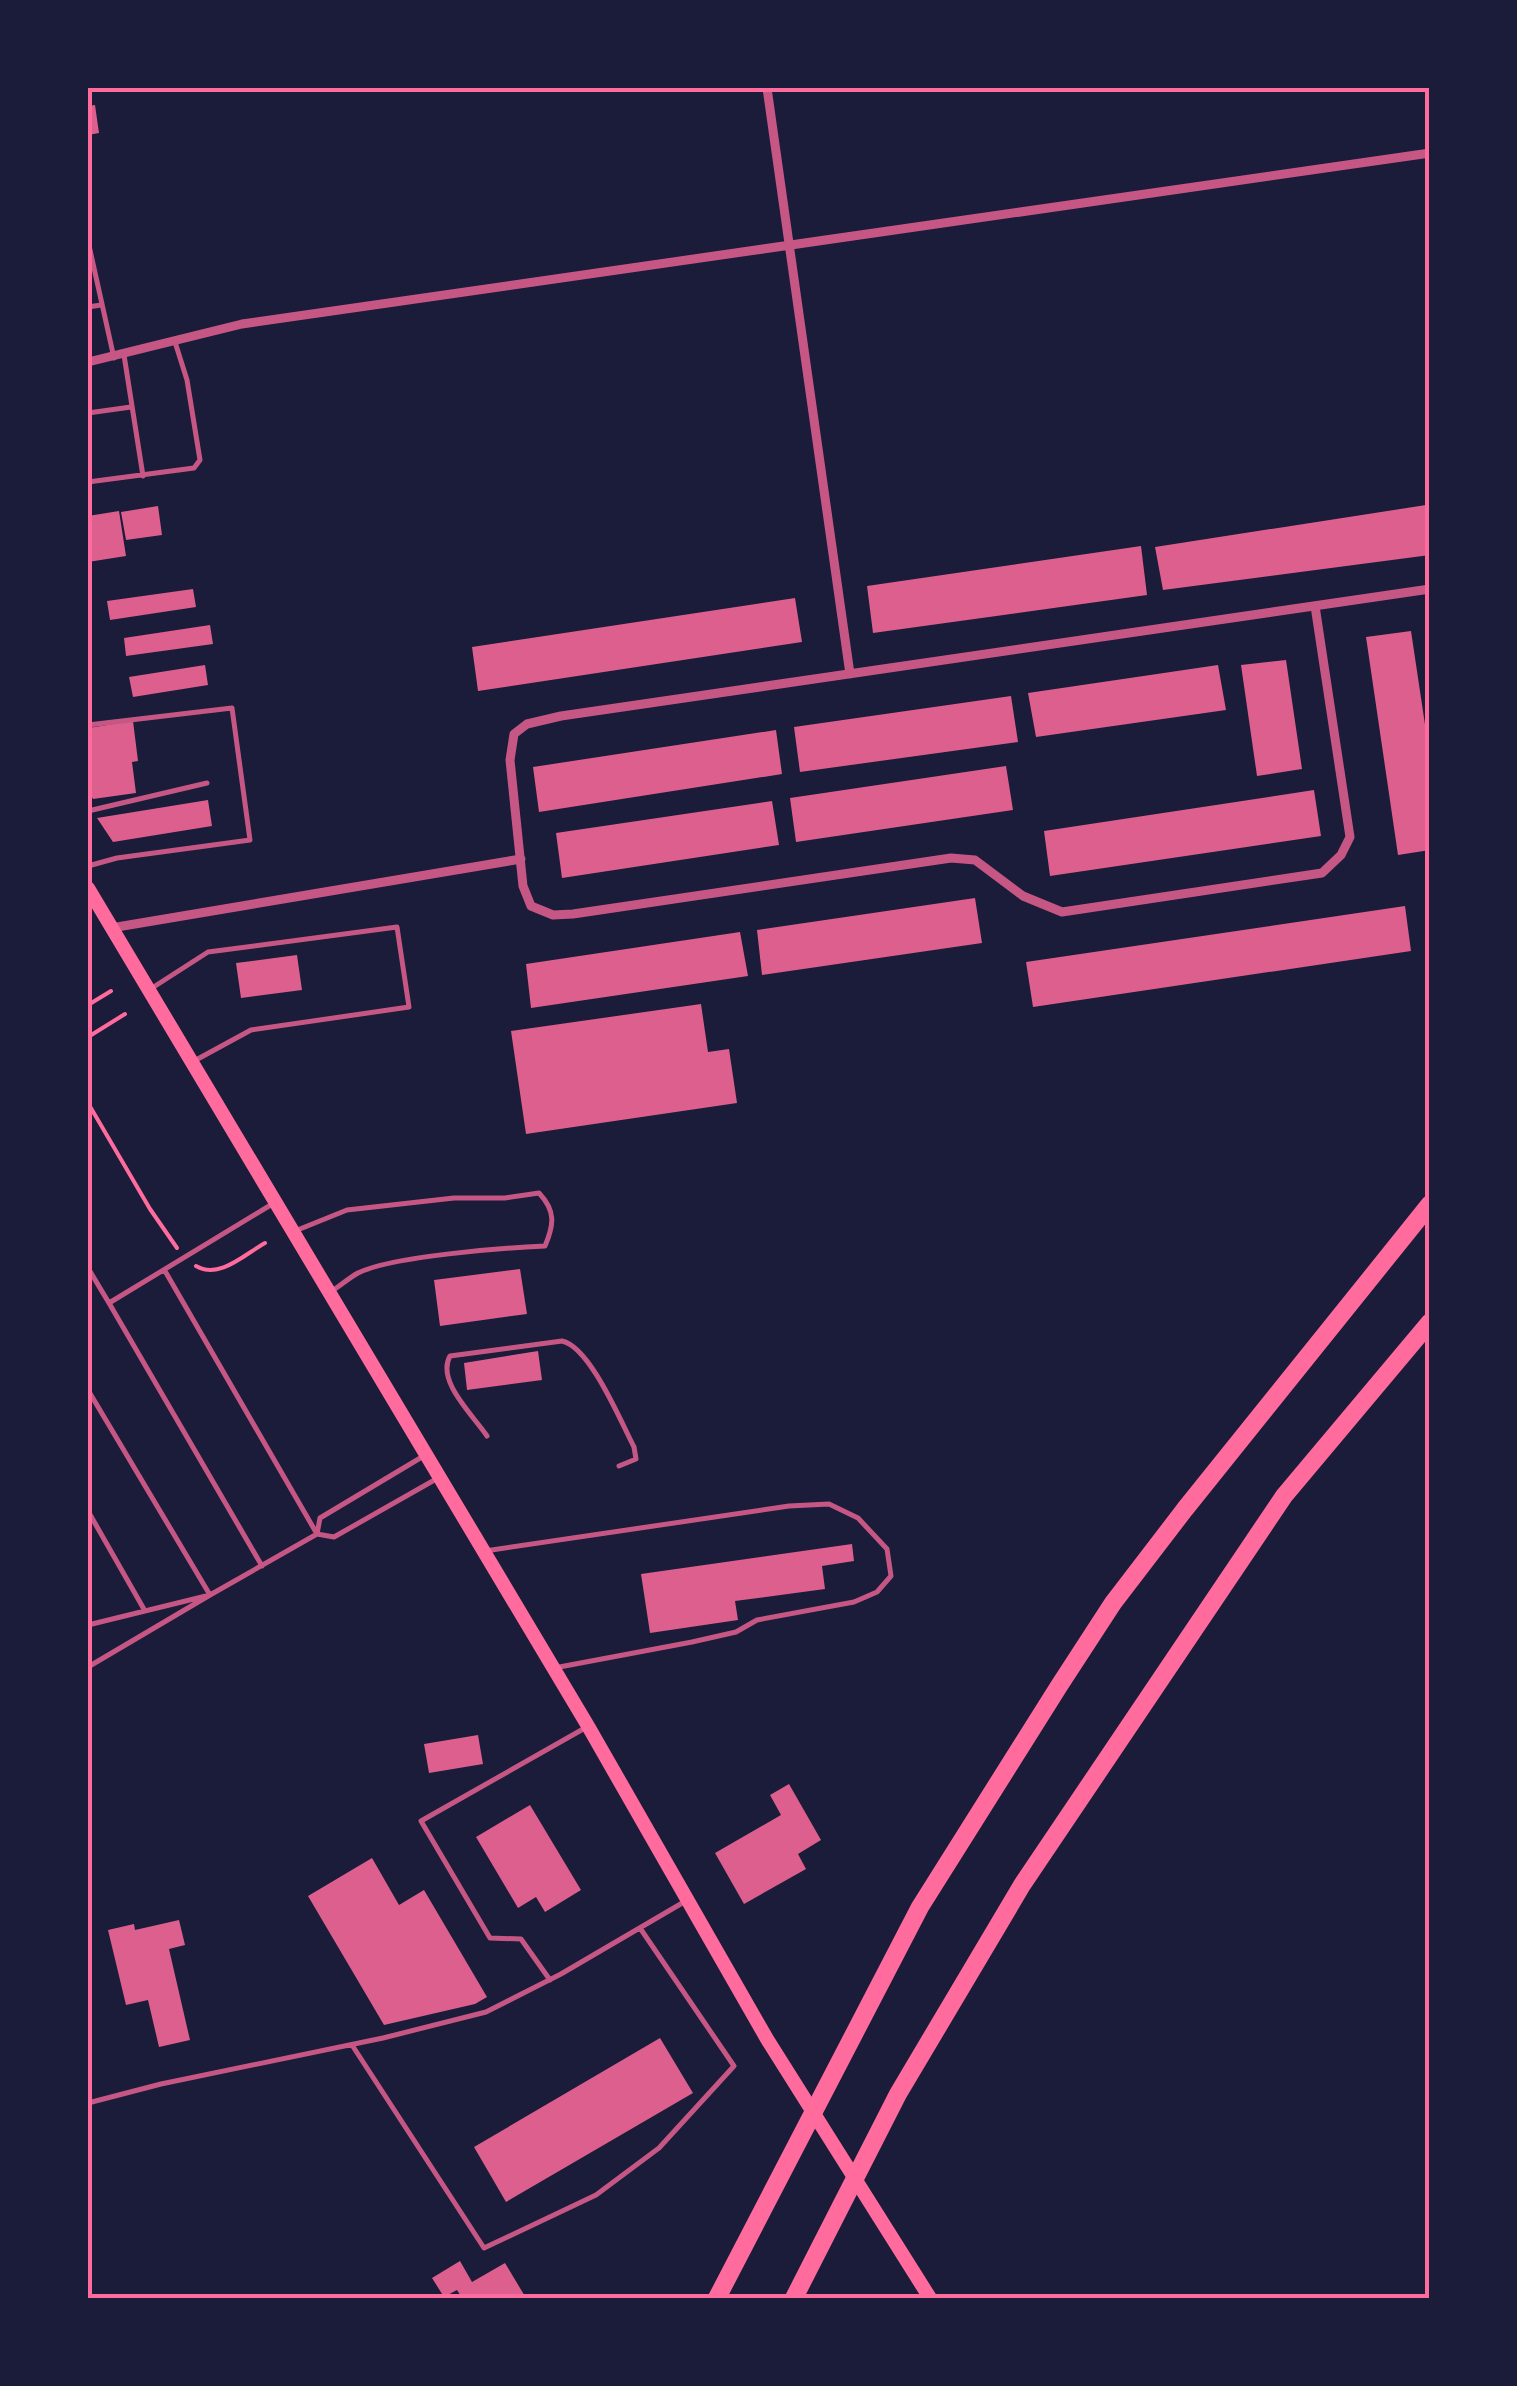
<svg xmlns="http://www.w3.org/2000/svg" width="1517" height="2386" font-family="Poppins,sans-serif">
<rect width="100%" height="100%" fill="#1b1b3a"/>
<path fill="#dd5f8e" d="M 95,105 L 99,133 L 88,135 L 88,106 Z
M 1426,505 L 1430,555 L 1163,590 L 1155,547 Z
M 158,506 L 162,535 L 126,540 L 121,512 Z
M 119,511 L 126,556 L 88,562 L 88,516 Z
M 1141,546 L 1147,595 L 873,633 L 867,586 Z
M 193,589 L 196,607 L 110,620 L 107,601 Z
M 795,598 L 802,642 L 478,691 L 472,647 Z
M 210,625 L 213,644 L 126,656 L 124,638 Z
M 1411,631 L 1430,758 L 1430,850 L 1398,855 L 1366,637 Z
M 1286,660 L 1302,769 L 1257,776 L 1241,665 Z
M 205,665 L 208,685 L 133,697 L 129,677 Z
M 1218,665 L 1226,710 L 1036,737 L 1028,693 Z
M 1011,696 L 1018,742 L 800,772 L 794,727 Z
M 133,721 L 138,761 L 132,762 L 136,793 L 93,799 L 88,790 L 88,728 Z
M 776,730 L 782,774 L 539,812 L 533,767 Z
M 1006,766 L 1013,810 L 796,842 L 790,798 Z
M 1314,790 L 1321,836 L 1050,876 L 1044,831 Z
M 208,800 L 212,826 L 113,842 L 97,818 Z
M 772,801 L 779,845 L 562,878 L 556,833 Z
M 975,898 L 982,943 L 762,975 L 757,930 Z
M 1405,906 L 1411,951 L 1033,1007 L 1026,962 Z
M 740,932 L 748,976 L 531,1008 L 526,964 Z
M 297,955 L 302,990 L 241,998 L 236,963 Z
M 701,1004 L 708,1052 L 729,1049 L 737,1103 L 526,1134 L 511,1031 Z
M 520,1269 L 527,1314 L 440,1326 L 434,1280 Z
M 538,1351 L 542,1380 L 467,1390 L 464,1363 Z
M 852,1544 L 854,1561 L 822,1566 L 825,1589 L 735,1601 L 738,1620 L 650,1633 L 641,1574 Z
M 478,1735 L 483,1764 L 429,1773 L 424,1744 Z
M 789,1784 L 821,1840 L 798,1854 L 806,1869 L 744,1904 L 715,1853 L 781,1815 L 770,1795 Z
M 530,1805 L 581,1890 L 545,1912 L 536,1897 L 518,1908 L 476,1837 Z
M 372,1858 L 399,1905 L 424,1890 L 487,1997 L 475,2004 L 384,2025 L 308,1896 Z
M 179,1920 L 185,1945 L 169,1949 L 190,2040 L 159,2047 L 148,2000 L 126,2005 L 108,1930 L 134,1924 L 135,1930 Z
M 660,2038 L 693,2093 L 506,2202 L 474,2147 Z
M 460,2261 L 472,2282 L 505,2263 L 526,2298 L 462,2298 L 457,2290 L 444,2297 L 432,2278 Z"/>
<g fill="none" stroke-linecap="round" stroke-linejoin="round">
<path stroke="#ff6b9d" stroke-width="4" d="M 88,1005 L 111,991
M 88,1037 L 125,1014
M 88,1103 L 150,1209 L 177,1248
M 196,1266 C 219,1280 245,1254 265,1243"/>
<path stroke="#c65784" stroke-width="5" d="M 88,241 L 114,358
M 88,307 L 101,305
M 124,355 L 143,476
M 88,413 L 131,407
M 88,482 L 194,468 L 200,460 L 187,380 L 175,342
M 88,725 L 232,708 L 250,840 L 117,858 L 88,866
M 88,811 L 207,783
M 152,988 L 208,952 L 397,927 L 409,1007 L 251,1030 L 194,1061
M 295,1231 L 347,1210 L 454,1198 L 505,1198 L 539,1193 C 556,1211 554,1225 545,1246 C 504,1248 392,1256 358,1273 C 349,1278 341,1285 332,1291
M 88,1268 L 109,1303 L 274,1203
M 109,1303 L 262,1566
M 88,1390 L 210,1595 L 88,1667
M 487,1436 C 473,1415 436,1381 450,1356 L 562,1341 C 590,1347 620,1420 634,1447 L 636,1459 L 619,1466
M 422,1457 L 320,1518 L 317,1534 L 334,1537 L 438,1478
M 88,1511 L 145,1611
M 485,1551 L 789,1506 L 829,1504 L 858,1518 L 887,1549 L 891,1576 L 877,1592 L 854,1602 L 757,1620 L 736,1632 L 692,1642 L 554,1668
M 88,1625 L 210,1595 L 317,1534 L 165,1271
M 550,1980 L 521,1939 L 490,1938 L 421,1821 L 585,1728
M 352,2045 L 484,2248 L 596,2195 L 659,2148 L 734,2066 L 640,1928
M 88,2103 L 161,2084 L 383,2038 L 486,2012 L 561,1974 L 684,1902"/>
<path stroke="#c65784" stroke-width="9" d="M 767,88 L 850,674
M 88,362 L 242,324 L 1430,153
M 1315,606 L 1350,837 L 1341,855 L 1322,873 L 1062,912 L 1023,896 L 975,860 L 951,858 L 573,914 L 553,915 L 531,906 L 523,886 L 510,760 L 514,734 L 527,724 L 561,716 L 1430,589
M 111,928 L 521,859"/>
<path stroke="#ff6b9d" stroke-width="14" d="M 88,888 L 588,1726 L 767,2039 L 930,2298"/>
<path stroke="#ff6b9d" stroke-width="18" d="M 717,2298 L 920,1907 L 1059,1686 L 1113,1603 L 1185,1509 L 1430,1204
M 794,2298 L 898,2094 L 1022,1885 L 1284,1496 L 1430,1322"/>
</g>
<rect width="1517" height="2386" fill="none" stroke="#1b1b3a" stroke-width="180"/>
<rect x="90" y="90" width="1337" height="2206" fill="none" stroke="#ff6b9d" stroke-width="4"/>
</svg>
